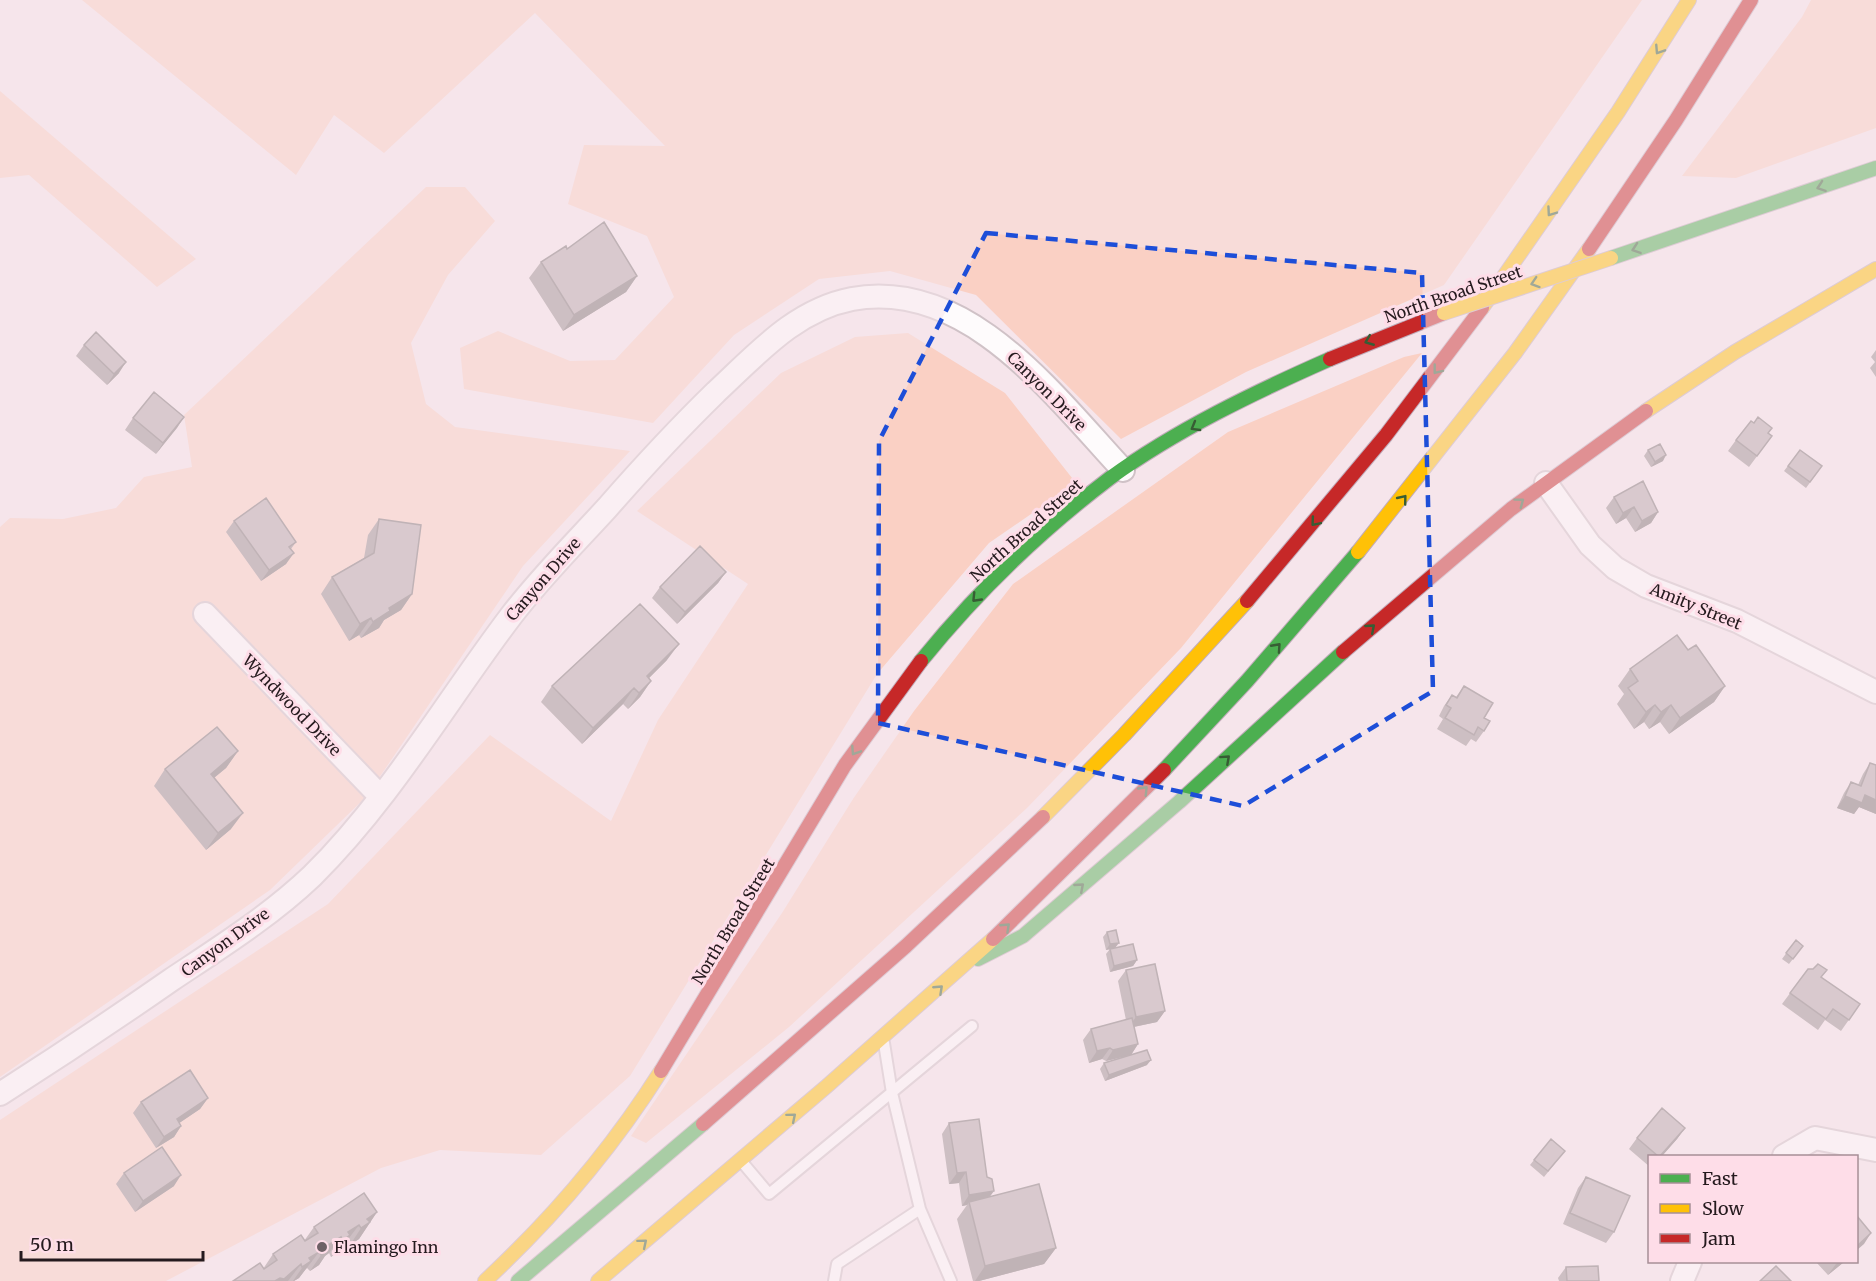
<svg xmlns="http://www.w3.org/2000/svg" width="1876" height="1281" font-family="Merriweather,serif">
<rect width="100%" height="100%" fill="#f6e5eb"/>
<path fill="#fad0c4" d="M 82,0 L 1642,0 L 1444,285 L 1246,372 L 1121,439 L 976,295 L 890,271 L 819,279 L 734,335 L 653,423 L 464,389 L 460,348 L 498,331 L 570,361 L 615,360 L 674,297 L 647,236 L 568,204 L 584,145 L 665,146 L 535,13 L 384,153 L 334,115 L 296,175 Z
M 1811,0 L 1876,0 L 1876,128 L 1736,178 L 1682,176 L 1802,17 Z
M 0,91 L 196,259 L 157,287 L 29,175 L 0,178 Z
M 426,187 L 465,187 L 495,221 L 448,275 L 411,343 L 426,404 L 455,427 L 630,451 L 523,566 L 366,797 L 270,890 L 0,1077 L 0,527 L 10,518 L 63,519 L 116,508 L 144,477 L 192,467 L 184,415 Z
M 908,333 L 1005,393 L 1076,483 L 989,543 L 877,674 L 630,1076 L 541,1155 L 440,1150 L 381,1168 L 166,1281 L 0,1281 L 0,1120 L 328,904 L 490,735 L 611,821 L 658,720 L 748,584 L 637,511 L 781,373 L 855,337 Z
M 1422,353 L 1181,648 L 1027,808 L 789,1027 L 646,1143 L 631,1136 L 782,913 L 853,799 L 914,711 L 1013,584 L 1228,432 L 1404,357 Z"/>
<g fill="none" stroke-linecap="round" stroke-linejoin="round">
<defs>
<path id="lane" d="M 884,1043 L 892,1093 L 920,1209 L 951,1281
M 742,1162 L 769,1194 L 972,1026
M 834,1281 L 837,1264 L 920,1209"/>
<path id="street" d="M 1546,483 L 1590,545 L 1615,568 L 1646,586 L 1737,621 L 1876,692
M 205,614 L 380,796
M 0,1094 C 58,1057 115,1019 171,980 C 219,948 270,916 312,876 C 390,799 445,703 511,616 C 540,578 574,544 607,508 C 642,468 678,429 716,392 C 757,354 795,310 852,299 C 968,278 1054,396 1123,470
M 1784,1156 L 1815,1138 L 1876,1150
M 1682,1281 L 1690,1262"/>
<path id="fast" d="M 1611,258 L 1876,168
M 921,661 C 976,593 1040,531 1110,478 C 1176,430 1255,392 1330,359
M 1164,770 L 1247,681 L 1358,552
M 978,959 L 1023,936 L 1179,802 L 1343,652
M 518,1281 L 703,1124"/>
<path id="slow" d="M 1482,308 L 1618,112 L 1689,0
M 1646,411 L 1735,352 L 1876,269
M 1358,552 L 1515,353 L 1589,249
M 1043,817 L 1124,735 L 1247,601
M 485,1281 C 553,1218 611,1150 661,1071
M 598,1281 L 827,1086 L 993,939"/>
<path id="jam" d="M 1589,249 L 1676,120 L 1751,0
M 1330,359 L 1444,313
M 1247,601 L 1386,435 L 1482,308
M 1343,652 L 1511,509 L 1646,411
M 993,939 L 1164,770
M 661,1071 L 845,765 L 921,661
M 703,1124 L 906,946 L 1043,817"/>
</defs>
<use href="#lane" stroke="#d0c2c7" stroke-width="14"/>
<use href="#street" stroke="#d0c2c7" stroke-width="26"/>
<use href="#fast" stroke="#c1acba" stroke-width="16"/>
<use href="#slow" stroke="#c1acba" stroke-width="16"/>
<use href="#jam" stroke="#c1acba" stroke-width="16"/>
<use href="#lane" stroke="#fefbfc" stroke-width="10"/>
<use href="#street" stroke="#fefbfc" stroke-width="22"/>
<use href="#fast" stroke="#4caf50" stroke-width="14"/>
<use href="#slow" stroke="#ffc107" stroke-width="14"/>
<use href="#jam" stroke="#c62828" stroke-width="14"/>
<defs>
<path id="slow-bridge" d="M 1444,313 L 1611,258"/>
</defs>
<use href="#slow-bridge" stroke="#c1acba" stroke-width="16" stroke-linecap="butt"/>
<use href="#slow-bridge" stroke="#ffc107" stroke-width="14"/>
</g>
<path fill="#9c9092" d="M 567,249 L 637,276 L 626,292 L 563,331 L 529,278 L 541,262 Z
M 84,345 L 119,373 L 107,385 L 76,356 Z
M 1876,350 L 1876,377 L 1870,368 L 1875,362 L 1871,357 Z
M 184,417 L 156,454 L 125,430 L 133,418 Z
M 1768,434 L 1772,436 L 1749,467 L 1728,451 L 1736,440 Z
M 1648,450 L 1663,461 L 1651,467 L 1644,456 Z
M 1800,450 L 1822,466 L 1806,488 L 1784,471 Z
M 1614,497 L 1658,512 L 1651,523 L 1635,532 L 1626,518 L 1616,524 L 1606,508 Z
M 379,519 L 412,594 L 401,610 L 384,620 L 379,628 L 361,638 L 359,635 L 349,641 L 321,594 L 332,577 L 364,558 L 368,535 Z
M 234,521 L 296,542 L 291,549 L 286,564 L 261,581 L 226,532 Z
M 726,572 L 718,583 L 677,624 L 652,598 L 660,587 Z
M 1688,650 L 1725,686 L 1714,702 L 1669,734 L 1660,722 L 1649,729 L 1644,722 L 1634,729 L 1617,704 L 1624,694 L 1618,686 L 1630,669 Z
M 667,660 L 649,678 L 651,681 L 640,697 L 628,709 L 623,704 L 582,744 L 541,702 L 552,686 Z
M 1464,686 L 1484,718 L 1484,731 L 1476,742 L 1471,739 L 1466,746 L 1437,729 L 1443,719 L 1439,716 L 1444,706 L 1452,695 L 1456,697 Z
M 238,751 L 226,768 L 214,778 L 231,829 L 206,850 L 154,786 L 165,769 Z
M 1870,763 L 1876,765 L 1876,814 L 1859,807 L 1854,814 L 1837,808 L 1844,793 L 1851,782 L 1858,785 L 1863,774 Z
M 1107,932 L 1115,948 L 1137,960 L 1133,966 L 1110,972 L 1106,954 L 1110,949 L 1106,950 L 1103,937 Z
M 1796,940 L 1803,946 L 1789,964 L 1782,959 Z
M 1808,969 L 1860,1004 L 1841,1031 L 1825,1020 L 1818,1030 L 1782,1004 Z
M 1126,970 L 1165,1011 L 1157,1022 L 1134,1027 L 1138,1044 L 1131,1055 L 1106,1061 L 1102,1059 L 1089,1063 L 1083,1040 L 1091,1029 L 1126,1020 L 1118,981 Z
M 1104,1063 L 1147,1065 L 1105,1081 L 1100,1069 Z
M 208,1098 L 200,1109 L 179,1123 L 181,1126 L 174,1137 L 156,1148 L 133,1113 L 141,1102 Z
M 949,1123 L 990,1197 L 1056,1248 L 1044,1264 L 979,1281 L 973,1281 L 957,1219 L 967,1205 L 962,1206 L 959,1183 L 949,1184 L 942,1134 Z
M 1685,1128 L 1677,1139 L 1662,1156 L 1650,1156 L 1650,1167 L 1629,1149 L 1637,1138 Z
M 1565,1151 L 1544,1177 L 1530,1165 L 1534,1160 Z
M 124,1173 L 174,1186 L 135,1212 L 116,1184 Z
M 1586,1177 L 1614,1232 L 1606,1243 L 1563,1224 L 1578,1188 Z
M 377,1212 L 359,1239 L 350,1245 L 348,1241 L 345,1243 L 339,1251 L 331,1257 L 329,1253 L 325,1256 L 319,1265 L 310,1271 L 307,1268 L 305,1270 L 299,1278 L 294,1281 L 233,1281 L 263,1269 L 273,1254 L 304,1241 L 314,1227 Z
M 1816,1262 L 1844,1262 L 1828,1275 Z
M 1566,1267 L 1599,1281 L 1559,1281 L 1558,1278 Z"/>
<path fill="#7f7577" d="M 637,276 L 626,292 L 563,331 L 574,315 Z
M 126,362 L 119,373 L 107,385 L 114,374 Z
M 184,417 L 177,428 L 156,454 L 163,443 Z
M 1666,455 L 1663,461 L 1651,467 L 1655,462 Z
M 1634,507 L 1626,518 L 1616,524 L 1623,513 Z
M 1658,512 L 1651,523 L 1635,532 L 1642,521 Z
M 294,553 L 286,564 L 261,581 L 269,570 Z
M 726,572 L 718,583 L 677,624 L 685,612 Z
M 412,594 L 401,610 L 384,620 L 379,628 L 361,638 L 373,622 L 389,608 Z
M 371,618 L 359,635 L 349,641 L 360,624 Z
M 679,644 L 667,660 L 635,692 L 647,676 Z
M 651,681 L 640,697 L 628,709 L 639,693 Z
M 1725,686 L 1714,702 L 1669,734 L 1680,718 Z
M 634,688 L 623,704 L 582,744 L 593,728 Z
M 1655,705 L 1644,722 L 1634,729 L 1646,712 Z
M 1671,705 L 1660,722 L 1649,729 L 1661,712 Z
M 238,751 L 226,768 L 199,790 L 211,774 Z
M 1865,795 L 1876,800 L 1876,814 L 1859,807 L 1854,814 L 1837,808 L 1845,796 Z
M 243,813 L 231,829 L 206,850 L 218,833 Z
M 1119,943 L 1115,948 L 1106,950 L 1110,944 Z
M 1137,960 L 1133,966 L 1110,972 L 1114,966 Z
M 1165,1011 L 1157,1022 L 1128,1028 L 1136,1017 Z
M 1138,1044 L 1131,1055 L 1106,1061 L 1113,1050 Z
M 1110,1048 L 1102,1059 L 1089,1063 L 1097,1051 Z
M 1151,1060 L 1147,1065 L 1105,1081 L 1109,1075 Z
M 208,1098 L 200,1109 L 169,1130 L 177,1119 Z
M 181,1126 L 174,1137 L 156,1148 L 164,1137 Z
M 1685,1128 L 1677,1139 L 1662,1156 L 1660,1156 Z
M 966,1172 L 959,1183 L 949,1184 L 957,1173 Z
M 181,1175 L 174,1186 L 135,1212 L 143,1201 Z
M 994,1191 L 986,1202 L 969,1202 L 967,1205 L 962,1206 L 969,1195 Z
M 377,1212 L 359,1239 L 350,1245 L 367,1219 Z
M 359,1225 L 339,1251 L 331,1257 L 348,1232 Z
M 1871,1233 L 1864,1244 L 1857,1250 L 1857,1246 Z
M 341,1237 L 329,1253 L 325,1256 L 319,1265 L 310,1271 L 328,1245 Z
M 1056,1248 L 1044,1264 L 979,1281 L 975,1281 L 985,1266 Z
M 319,1252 L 299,1278 L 294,1281 L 293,1281 L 309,1258 Z
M 1839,1262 L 1844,1262 L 1828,1275 L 1836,1264 Z
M 301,1264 L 288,1281 L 275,1281 L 280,1278 Z"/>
<path fill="#b5a7aa" stroke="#7f7577" stroke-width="1.5" d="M 604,222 L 637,276 L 574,315 L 541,262 L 566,246 L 567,249 Z
M 96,332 L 126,362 L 114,374 L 84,345 Z
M 154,392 L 184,417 L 163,443 L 133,418 Z
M 1758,417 L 1772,428 L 1768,433 L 1772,436 L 1757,456 L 1736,440 L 1751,421 L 1754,423 Z
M 1660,444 L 1666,455 L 1655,462 L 1648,450 Z
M 1800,450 L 1822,466 L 1810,482 L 1788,466 Z
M 1643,481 L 1658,512 L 1642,521 L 1634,507 L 1623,513 L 1614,497 Z
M 266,498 L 296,542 L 289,547 L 294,553 L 269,570 L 234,521 Z
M 379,519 L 421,525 L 412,594 L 389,608 L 390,611 L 373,622 L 371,618 L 360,624 L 332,577 L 374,553 Z
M 700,546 L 726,572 L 685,612 L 660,587 Z
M 640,604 L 679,644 L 647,676 L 651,681 L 639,693 L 634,688 L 593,728 L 552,686 Z
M 1677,635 L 1688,650 L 1696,645 L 1725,686 L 1680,718 L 1671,705 L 1661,712 L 1655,705 L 1646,712 L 1628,688 L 1638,681 L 1630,669 Z
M 1464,686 L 1493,703 L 1484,718 L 1490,721 L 1484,731 L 1478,727 L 1474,735 L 1445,718 L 1451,708 L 1446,705 L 1452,695 L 1457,698 Z
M 217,727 L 238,751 L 211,774 L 243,813 L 218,833 L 165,769 Z
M 1870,763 L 1876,765 L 1876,800 L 1865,795 L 1862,803 L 1845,796 L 1851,782 L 1861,786 Z
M 1116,930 L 1119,943 L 1110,944 L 1107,932 Z
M 1796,940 L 1803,946 L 1793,959 L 1786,953 Z
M 1133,944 L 1137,960 L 1114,966 L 1110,949 Z
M 1155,964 L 1165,1011 L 1136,1017 L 1126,970 Z
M 1818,964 L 1827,970 L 1821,977 L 1860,1004 L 1849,1020 L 1833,1009 L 1826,1019 L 1790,993 L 1808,969 L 1813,969 Z
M 1132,1018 L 1138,1044 L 1113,1050 L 1110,1048 L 1097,1051 L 1091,1029 Z
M 1147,1050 L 1151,1060 L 1109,1075 L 1104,1063 Z
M 190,1070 L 208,1098 L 177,1119 L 181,1126 L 164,1137 L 141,1102 Z
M 1662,1108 L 1685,1128 L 1660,1156 L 1658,1156 L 1637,1138 Z
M 979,1119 L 987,1177 L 992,1179 L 994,1191 L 969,1195 L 966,1172 L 957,1173 L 949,1123 Z
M 1551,1139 L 1565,1151 L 1548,1171 L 1534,1160 Z
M 162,1147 L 181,1175 L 143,1201 L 124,1173 Z
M 1586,1177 L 1630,1196 L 1614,1232 L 1570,1213 Z
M 1039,1184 L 1056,1248 L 985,1266 L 969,1202 Z
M 364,1193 L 377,1212 L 367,1219 L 370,1222 L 361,1228 L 359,1225 L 348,1232 L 350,1235 L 342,1241 L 341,1237 L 328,1245 L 330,1249 L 321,1255 L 319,1252 L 309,1258 L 311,1261 L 302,1267 L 301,1264 L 284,1279 L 280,1278 L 275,1281 L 233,1281 L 260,1263 L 264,1269 L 277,1260 L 273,1254 L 301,1235 L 305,1241 L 318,1233 L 314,1227 Z
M 1857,1216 L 1871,1233 L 1857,1246 Z
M 1598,1266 L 1599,1281 L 1567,1281 L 1566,1267 Z
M 1776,1266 L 1791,1281 L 1760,1281 Z"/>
<defs><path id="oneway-chevron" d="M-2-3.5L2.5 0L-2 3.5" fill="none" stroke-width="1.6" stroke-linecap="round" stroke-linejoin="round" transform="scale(1.5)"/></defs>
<g stroke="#375d34">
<use href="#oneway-chevron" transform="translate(1659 50) rotate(123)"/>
<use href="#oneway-chevron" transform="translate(1821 187) rotate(161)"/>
<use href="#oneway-chevron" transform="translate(1551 212) rotate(125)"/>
<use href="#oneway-chevron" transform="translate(1636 249) rotate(161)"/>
<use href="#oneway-chevron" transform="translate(1535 283) rotate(162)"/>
<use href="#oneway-chevron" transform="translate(1369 341) rotate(158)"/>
<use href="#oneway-chevron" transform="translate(1437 370) rotate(128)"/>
<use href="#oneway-chevron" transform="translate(1195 427) rotate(150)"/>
<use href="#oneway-chevron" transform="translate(1403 499) rotate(-51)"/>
<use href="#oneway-chevron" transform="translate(1520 502) rotate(-37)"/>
<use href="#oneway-chevron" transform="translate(1315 522) rotate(130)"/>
<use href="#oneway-chevron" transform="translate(976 598) rotate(134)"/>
<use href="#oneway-chevron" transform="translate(1371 628) rotate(-41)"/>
<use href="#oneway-chevron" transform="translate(1277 647) rotate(-48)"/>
<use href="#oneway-chevron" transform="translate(855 751) rotate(123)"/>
<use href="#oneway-chevron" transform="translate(1226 759) rotate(-42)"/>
<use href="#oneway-chevron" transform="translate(1144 790) rotate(-46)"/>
<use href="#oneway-chevron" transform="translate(1080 887) rotate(-41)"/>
<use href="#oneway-chevron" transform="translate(1006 927) rotate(-43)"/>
<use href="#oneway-chevron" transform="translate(939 989) rotate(-43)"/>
<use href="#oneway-chevron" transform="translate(792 1117) rotate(-40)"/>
<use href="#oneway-chevron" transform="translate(643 1243) rotate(-40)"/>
</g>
<path d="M0 0H1876V1281H0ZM 986,233 L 1422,273 L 1433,691 L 1243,806 L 878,723 L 879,441 Z" fill="#f6e5eb" fill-opacity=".55" fill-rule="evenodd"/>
<path fill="none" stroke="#1d4ed8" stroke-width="4.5" stroke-dasharray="12 8" stroke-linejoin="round" d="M 986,233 L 1422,273 L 1433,691 L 1243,806 L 878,723 L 879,441 Z"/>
<circle fill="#6e6166" stroke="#fedde8" stroke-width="2" cx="322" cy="1247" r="6"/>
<g text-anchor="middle" stroke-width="6" stroke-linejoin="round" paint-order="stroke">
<g font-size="16" fill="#251a1e" stroke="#fedde8">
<text transform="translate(1453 294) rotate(-19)" y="6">North Broad Street</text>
<text transform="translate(1047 391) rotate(45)" y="6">Canyon Drive</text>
<text transform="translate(1026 530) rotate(-42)" y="6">North Broad Street</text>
<text transform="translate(543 579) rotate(-49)" y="6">Canyon Drive</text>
<text transform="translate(1696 606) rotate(22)" y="6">Amity Street</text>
<text transform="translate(292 705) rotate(46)" y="6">Wyndwood Drive</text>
<text transform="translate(733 921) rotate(-59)" y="6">North Broad Street</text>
<text transform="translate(225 942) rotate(-36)" y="6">Canyon Drive</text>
</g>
<g font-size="16" fill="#251a1e" stroke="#fedde8" text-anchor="start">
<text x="334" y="1253">Flamingo Inn</text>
</g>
</g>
<rect x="1648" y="1155" width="210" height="108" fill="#fedde8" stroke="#a78f97" stroke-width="1.5"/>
<rect x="1660" y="1174" width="30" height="9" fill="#4caf50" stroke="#a78f97" stroke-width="1.5"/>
<text x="1702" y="1185" font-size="18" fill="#251a1e">Fast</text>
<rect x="1660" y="1204" width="30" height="9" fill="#ffc107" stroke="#a78f97" stroke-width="1.5"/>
<text x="1702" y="1215" font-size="18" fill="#251a1e">Slow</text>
<rect x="1660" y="1234" width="30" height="9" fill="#c62828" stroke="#a78f97" stroke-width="1.5"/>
<text x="1702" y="1245" font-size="18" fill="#251a1e">Jam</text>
<path d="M21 1251v9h182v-9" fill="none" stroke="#251a1e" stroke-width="3"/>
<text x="30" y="1251" font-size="18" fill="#251a1e" stroke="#fedde8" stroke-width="4.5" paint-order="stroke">50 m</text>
</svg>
